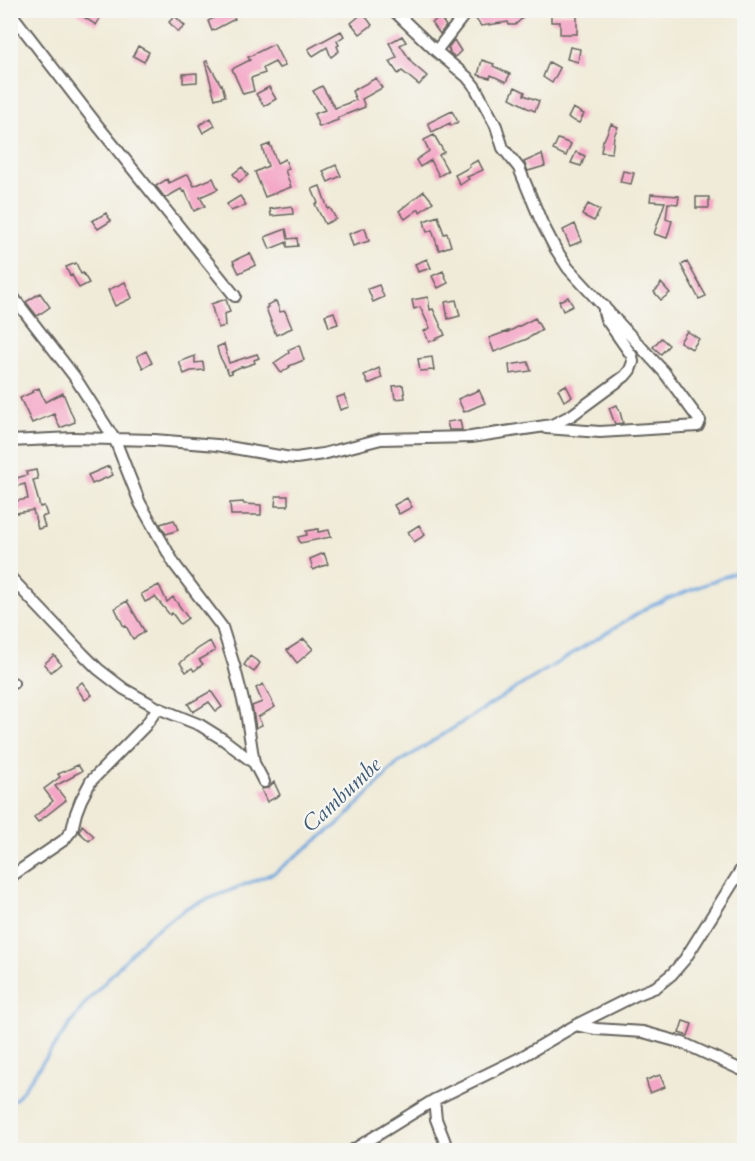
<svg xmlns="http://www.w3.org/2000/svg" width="755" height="1161" font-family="Cardo,serif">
<rect width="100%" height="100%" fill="#f6f6f2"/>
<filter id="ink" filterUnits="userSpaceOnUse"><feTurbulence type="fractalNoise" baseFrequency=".0167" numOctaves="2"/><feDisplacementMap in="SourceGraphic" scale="12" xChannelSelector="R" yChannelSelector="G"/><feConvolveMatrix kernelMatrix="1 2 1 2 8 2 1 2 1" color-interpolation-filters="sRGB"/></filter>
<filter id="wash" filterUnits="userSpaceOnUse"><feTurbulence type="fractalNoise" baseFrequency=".008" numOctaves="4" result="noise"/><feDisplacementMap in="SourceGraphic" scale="24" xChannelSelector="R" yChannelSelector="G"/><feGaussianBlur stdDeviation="1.35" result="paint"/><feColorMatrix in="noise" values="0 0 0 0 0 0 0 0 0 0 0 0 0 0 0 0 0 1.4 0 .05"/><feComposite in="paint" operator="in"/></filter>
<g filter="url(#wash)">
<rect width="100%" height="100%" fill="#f0ebd8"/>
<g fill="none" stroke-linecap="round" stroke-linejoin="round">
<path stroke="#6fa5dd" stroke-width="3" d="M 10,1102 L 17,1098 L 84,1005 L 147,936 L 188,907 L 274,873 L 342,821 L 397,764 L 518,687 L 650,606 L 744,569"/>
</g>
<g id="blocks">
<path fill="#f4a4c5" d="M 73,10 L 105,10 L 96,25 Z
M 217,10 L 230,10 L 235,19 L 212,31 L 208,21 L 220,15 Z
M 485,10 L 488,10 L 490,13 L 507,10 L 530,11 L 515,25 L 509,25 L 508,22 L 481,26 L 475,18 Z
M 363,13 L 372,25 L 360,34 L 351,23 Z
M 577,13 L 577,34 L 560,34 L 560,22 L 551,22 L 551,14 Z
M 175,16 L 185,26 L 178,32 L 169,22 Z
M 440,17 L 446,26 L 440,34 L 432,23 Z
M 341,31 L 344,36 L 337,41 L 339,45 L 337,46 L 339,51 L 331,57 L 327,47 L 313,56 L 308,49 Z
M 402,36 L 406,42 L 400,45 L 413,64 L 427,76 L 419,85 L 402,71 L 398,74 L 390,62 L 397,57 L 389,43 Z
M 454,40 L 461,51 L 455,57 L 449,52 L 450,51 L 448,48 Z
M 274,44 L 285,66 L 279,68 L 275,62 L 263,68 L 265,73 L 251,78 L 254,91 L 243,94 L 232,69 L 250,60 L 248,57 Z
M 138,46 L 149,52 L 144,62 L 133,56 Z
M 570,47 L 580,49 L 578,62 L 567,59 Z
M 482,60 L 494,64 L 493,66 L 510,74 L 506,82 L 491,75 L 490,78 L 478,75 Z
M 207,61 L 221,85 L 222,84 L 225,96 L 215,99 L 205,62 Z
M 549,62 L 560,68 L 552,83 L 543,77 Z
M 197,73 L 197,82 L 183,83 L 183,74 Z
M 376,78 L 382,88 L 362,99 L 365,107 L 337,118 L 338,120 L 319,127 L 314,114 L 325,110 L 313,91 L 322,86 L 335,108 L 356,100 L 352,91 Z
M 269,87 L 276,99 L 264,106 L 256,94 Z
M 515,87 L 525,92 L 524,95 L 539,101 L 535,111 L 525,107 L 525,106 L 510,98 Z
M 573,108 L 584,114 L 579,123 L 568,118 Z
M 452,111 L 458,122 L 451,126 L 450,123 L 432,132 L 428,123 Z
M 211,118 L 215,126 L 203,133 L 199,125 Z
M 611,124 L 618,127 L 614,136 L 612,153 L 601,152 L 603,140 L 604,140 Z
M 434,135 L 444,152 L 439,155 L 448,171 L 439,176 L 431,160 L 420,167 L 416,160 L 429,151 L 424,140 Z
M 558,139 L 571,144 L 566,156 L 553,150 Z
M 270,144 L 277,163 L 285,159 L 289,169 L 285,170 L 291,187 L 265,197 L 255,172 L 268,166 L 262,147 Z
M 576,152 L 585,156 L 581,166 L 571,163 Z
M 542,154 L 545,166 L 528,171 L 524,162 Z
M 478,160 L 483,170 L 467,177 L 469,179 L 460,185 L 455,175 L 470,167 L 469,165 Z
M 336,165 L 341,176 L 328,182 L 323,171 Z
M 242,167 L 248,175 L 239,182 L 233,174 Z
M 623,171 L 634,173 L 631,184 L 620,182 Z
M 188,174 L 194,186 L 213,178 L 218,189 L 200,197 L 205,206 L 194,211 L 185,191 L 183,192 L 181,189 L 165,198 L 156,186 L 167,179 L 169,183 Z
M 320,186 L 328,209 L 330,208 L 336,219 L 325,224 L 315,204 L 318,203 L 312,189 Z
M 424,191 L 433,202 L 420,212 L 419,209 L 405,219 L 399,211 Z
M 651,194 L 679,196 L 678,204 L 668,203 L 666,219 L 672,221 L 667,238 L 654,234 L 665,202 L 650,201 Z
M 240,196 L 246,205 L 231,211 L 227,204 Z
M 696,197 L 709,197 L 709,208 L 696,208 Z
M 588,204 L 600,210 L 594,221 L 582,215 Z
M 292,206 L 293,214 L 271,216 L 270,209 Z
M 106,213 L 111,221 L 98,229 L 92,221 Z
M 438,216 L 444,234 L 447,233 L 451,246 L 439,250 L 432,230 L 427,232 L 424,221 Z
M 575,224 L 582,241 L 570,246 L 563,230 Z
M 365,228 L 369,241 L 353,246 L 349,234 Z
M 286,229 L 288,239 L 297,238 L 298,246 L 287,247 L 287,242 L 270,249 L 265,237 Z
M 250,253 L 256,265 L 239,273 L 233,261 Z
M 427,259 L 431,268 L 418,272 L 415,264 Z
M 687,262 L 706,296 L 699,299 L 681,265 Z
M 76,263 L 81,274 L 83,273 L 89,283 L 79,288 L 72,275 L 70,276 L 66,267 Z
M 443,271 L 448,283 L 438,288 L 432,276 Z
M 125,282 L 132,298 L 115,306 L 108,290 Z
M 661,283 L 670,293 L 661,300 L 654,292 L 659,287 Z
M 379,285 L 384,297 L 373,302 L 368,289 Z
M 40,293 L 50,307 L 37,316 L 26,302 Z
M 428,297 L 430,310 L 433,309 L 445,335 L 429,342 L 424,331 L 430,328 L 420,307 L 414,309 L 412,300 Z
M 568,297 L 573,306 L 563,311 L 559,301 Z
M 226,299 L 230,312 L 224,314 L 225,326 L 218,328 L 211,304 Z
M 456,300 L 460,316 L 448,319 L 445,302 Z
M 276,301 L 280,312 L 285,311 L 292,328 L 276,335 L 266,308 L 268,307 L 267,305 Z
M 334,312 L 338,324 L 329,327 L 325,315 Z
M 535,318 L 542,330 L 527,339 L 494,352 L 489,338 L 508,331 L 508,332 Z
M 687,331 L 699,339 L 692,349 L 680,342 Z
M 661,338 L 669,345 L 661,354 L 653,347 Z
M 224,344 L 229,363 L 257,354 L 259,358 L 254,360 L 255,363 L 243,367 L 243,366 L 231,371 L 232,373 L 229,374 L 219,355 L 217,347 Z
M 299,345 L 304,360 L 289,366 L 290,367 L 281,373 L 274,363 L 289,353 L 288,350 Z
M 146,351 L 152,363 L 143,368 L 137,356 Z
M 195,356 L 195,363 L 203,362 L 204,370 L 191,371 L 184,374 L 179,362 Z
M 432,357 L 434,370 L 420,371 L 418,359 Z
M 528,362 L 531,371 L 510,374 L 509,365 Z
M 379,368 L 382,378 L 368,384 L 364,375 Z
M 403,385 L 405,398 L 395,399 L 393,386 Z
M 566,385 L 572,397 L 564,401 L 558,389 Z
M 39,388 L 45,402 L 63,393 L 75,422 L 60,428 L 54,414 L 32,423 L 20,398 L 33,392 L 32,391 Z
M 479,390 L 485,403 L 464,412 L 458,399 Z
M 344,395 L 349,407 L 340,410 L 336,398 Z
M 617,405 L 620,412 L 623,423 L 615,424 L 609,408 Z
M 460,420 L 462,430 L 449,430 L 447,422 Z
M 109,466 L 113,475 L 92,484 L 88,475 Z
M 36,470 L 38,479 L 33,480 L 40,507 L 44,506 L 47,515 L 42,517 L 45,527 L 38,529 L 33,510 L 10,514 L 10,502 L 28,499 L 25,484 L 10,488 L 10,480 L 27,475 L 26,472 Z
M 276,496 L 288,496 L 288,506 L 275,506 Z
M 407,498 L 412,507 L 399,514 L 394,505 Z
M 243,502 L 244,504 L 261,505 L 261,515 L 231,515 L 230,503 Z
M 174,520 L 178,530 L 166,534 L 160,524 Z
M 419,525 L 425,535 L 414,542 L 408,532 Z
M 318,529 L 318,532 L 329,530 L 331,537 L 300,543 L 298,537 L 307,535 L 306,531 Z
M 324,553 L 328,564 L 313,570 L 310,559 Z
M 159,585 L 167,602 L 173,597 L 188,618 L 180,624 L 172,613 L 170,615 L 155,597 L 145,602 L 141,594 Z
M 127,601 L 145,632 L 133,639 L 126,626 L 124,627 L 115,608 Z
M 304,639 L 313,649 L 297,663 L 287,650 Z
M 210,641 L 215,651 L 199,660 L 203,664 L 194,671 L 192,668 L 186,672 L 180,663 L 199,648 Z
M 54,655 L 61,664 L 51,672 L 44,664 Z
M 250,656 L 260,663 L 254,672 L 244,665 Z
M 82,682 L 92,695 L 85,700 L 76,687 Z
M 263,684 L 275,707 L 258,717 L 262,725 L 256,728 L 252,706 L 262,702 L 256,688 Z
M 211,691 L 222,707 L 216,711 L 209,702 L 193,712 L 188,704 Z
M 78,765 L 82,771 L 74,775 L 74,776 L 55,786 L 66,800 L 38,822 L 34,817 L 53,801 L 44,789 L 60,777 L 58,774 Z
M 274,782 L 280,795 L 267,802 L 261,789 L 268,788 Z
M 82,825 L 94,836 L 89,841 L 79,832 Z
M 683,1021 L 692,1024 L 688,1036 L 679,1033 Z
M 660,1075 L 665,1087 L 650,1093 L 646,1080 Z"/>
</g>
</g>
<g filter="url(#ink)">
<use href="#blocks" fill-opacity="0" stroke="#66645e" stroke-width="1.5"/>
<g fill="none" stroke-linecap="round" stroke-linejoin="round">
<defs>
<path id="street" d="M 393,10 L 436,51 L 467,77 L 475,87 L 496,126 L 503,148 L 519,168 L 541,221 L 555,248 L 568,268 L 664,372 L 700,421 L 698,426 L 600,432 L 546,428
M 10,12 L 98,126 L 235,296
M 436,51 L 468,10
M 10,293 L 74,376 L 115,440 L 140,503 L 175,565 L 222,627 L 234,665 L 246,712 L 254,763 L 264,782
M 10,441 L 73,438 L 154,440 L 217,445 L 285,457 L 296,458 L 323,454 L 381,439 L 471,437 L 552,425 L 572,415 L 625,376 L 630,370 L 633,362 L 632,356 L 606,319 L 604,312 L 604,306
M 10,577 L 83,654 L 98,669 L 124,689 L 158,708 L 200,725 L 224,740 L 254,763
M 10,684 L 13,683
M 10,877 L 64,840 L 72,830 L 76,813 L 81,800 L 91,781 L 145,726 L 158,708
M 576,1025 L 596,1029 L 643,1032 L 683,1043 L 744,1071
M 434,1100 L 436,1119 L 448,1150
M 353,1150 L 434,1100 L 518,1059 L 576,1025 L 636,995 L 656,987 L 672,974 L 685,959 L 744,865"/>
</defs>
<use href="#street" stroke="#66645e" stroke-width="14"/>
<use href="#street" stroke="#fff" stroke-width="10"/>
</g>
</g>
<g text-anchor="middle" stroke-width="4.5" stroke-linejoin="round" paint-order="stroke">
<g font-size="22" font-style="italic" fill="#415a73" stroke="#f6f6f2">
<text transform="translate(341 794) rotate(-43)" y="8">Cambumbe</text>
</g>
</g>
<rect width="755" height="1161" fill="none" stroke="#f6f6f2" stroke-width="36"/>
</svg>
